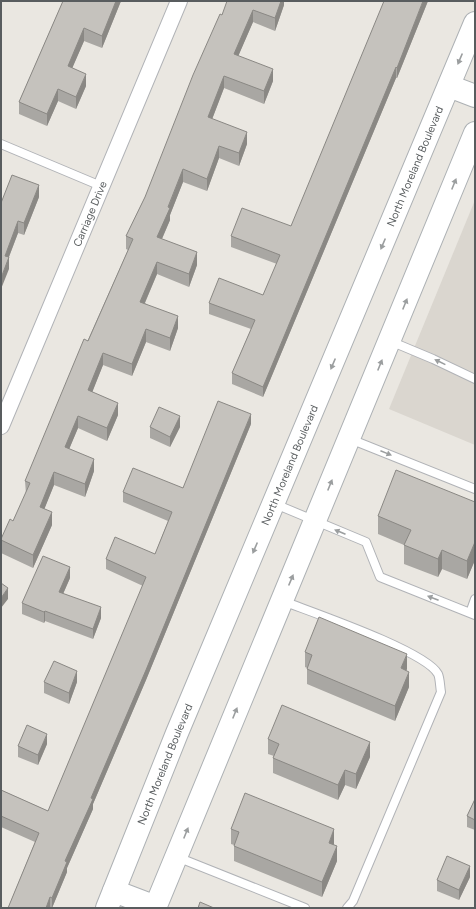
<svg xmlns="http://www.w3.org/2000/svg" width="476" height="909" font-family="Figtree,sans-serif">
<rect width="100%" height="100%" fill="#eae7e1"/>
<path fill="#dad6cf" d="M 475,200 L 475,445 L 389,409 Z"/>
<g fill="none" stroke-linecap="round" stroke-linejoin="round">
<defs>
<path id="lane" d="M 1,144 L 101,186
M 390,341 L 433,359 L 475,379
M 350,439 L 475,489
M 275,504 L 366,542 L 380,577 L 475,615
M 283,601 C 311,612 426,651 438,674 C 440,678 440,687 441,692 L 353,901 L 347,908
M 470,613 L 475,599
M 177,857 L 305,908"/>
<g id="street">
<path id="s1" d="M 1,426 L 179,1"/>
</g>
<g id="secondary">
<path d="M 449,86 L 475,96"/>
<path d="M 114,891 L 156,907"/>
<path id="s2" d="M 107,908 L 177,733 L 475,23"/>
<path d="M 155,908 L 475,133"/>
</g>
</defs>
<use href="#lane" stroke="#b1b3b7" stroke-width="10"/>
<use href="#street" stroke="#b1b3b7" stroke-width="18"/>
<use href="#secondary" stroke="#adb1b4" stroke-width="24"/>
<use href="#lane" stroke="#fff" stroke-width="8"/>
<use href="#street" stroke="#fff" stroke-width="16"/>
<use href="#secondary" stroke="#fff" stroke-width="22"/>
</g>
<path fill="#a9a7a3" d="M 63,1 L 121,1 L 102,48 L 84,41 L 72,68 L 86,86 L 76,109 L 58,101 L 47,126 L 19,114 L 19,102 Z
M 284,1 L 284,5 L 275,31 L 253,22 L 238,56 L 273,81 L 264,104 L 224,88 L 212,119 L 247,144 L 239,166 L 219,158 L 207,191 L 183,182 L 170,215 L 170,220 L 162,239 L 197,265 L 189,287 L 157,274 L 145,303 L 178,328 L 170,351 L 146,342 L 132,376 L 103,365 L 92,392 L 118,415 L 107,441 L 78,428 L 69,449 L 94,471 L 85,497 L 54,485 L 44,509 L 52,525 L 33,568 L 1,553 L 1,539 L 13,521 L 26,494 L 25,481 L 128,250 L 126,249 L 126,236 L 145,197 L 222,15 Z
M 428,1 L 397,78 L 396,78 L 263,397 L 232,384 L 232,373 L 251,329 L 209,314 L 209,303 L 263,295 L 277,264 L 231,247 L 231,236 L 291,226 Z
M 39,197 L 24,235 L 18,233 L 9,257 L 9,269 L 1,203 Z
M 251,424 L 146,680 L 93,804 L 93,809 L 67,868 L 67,872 L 52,908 L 8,908 L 35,842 L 1,827 L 1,790 L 48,811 L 143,586 L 106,569 L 106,559 L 155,554 L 168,521 L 123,502 L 123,492 L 183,488 Z
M 150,427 L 180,427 L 170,447 L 150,438 Z
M 475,502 L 475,560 L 467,579 L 442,569 L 438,577 L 404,564 L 404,545 L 378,534 L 378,516 Z
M 70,578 L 63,594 L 101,618 L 93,639 L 45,621 L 44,623 L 22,614 L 22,603 Z
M 305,652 L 407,669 L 406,670 L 409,687 L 395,721 L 307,684 L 307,668 L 305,667 Z
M 44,682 L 77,682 L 69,704 L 44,693 Z
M 268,739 L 370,757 L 356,789 L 345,785 L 338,800 L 273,773 L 273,758 L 274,756 L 268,754 Z
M 47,744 L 38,765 L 18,757 L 18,746 Z
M 475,799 L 475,830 L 467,827 L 467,816 Z
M 231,829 L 334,844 L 337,861 L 322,897 L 234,861 L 234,845 L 231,844 Z
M 470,877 L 459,900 L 437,891 L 437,880 Z"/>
<path fill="#8a8884" d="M 116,1 L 121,1 L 102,48 L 102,36 Z
M 281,1 L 284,1 L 284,5 L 275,31 L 275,18 Z
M 423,1 L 428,1 L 397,78 L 397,68 Z
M 253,10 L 253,22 L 234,66 L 234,54 Z
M 84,28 L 84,41 L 68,78 L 68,66 Z
M 396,67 L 396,78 L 263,397 L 263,387 Z
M 273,69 L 273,81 L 264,104 L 264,91 Z
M 86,74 L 86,86 L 76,109 L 76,97 Z
M 224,76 L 224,88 L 208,130 L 208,117 Z
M 58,89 L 58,101 L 47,126 L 47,114 Z
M 247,132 L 247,144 L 239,166 L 239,153 Z
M 219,146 L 219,158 L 207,191 L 207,179 Z
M 183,169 L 183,182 L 170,215 L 170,220 L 157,250 L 157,237 Z
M 39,185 L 39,197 L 24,235 L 24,223 Z
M 18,221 L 18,233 L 5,267 L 5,256 Z
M 197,252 L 197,265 L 189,287 L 189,274 Z
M 9,257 L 9,269 L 1,289 L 1,278 Z
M 157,262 L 157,274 L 140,314 L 140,302 Z
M 178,316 L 178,328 L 170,351 L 170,338 Z
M 146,329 L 146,342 L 132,376 L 132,364 Z
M 103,353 L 103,365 L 88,403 L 88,390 Z
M 118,403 L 118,415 L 107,441 L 107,428 Z
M 251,414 L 251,424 L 146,680 L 93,804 L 93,809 L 67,868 L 67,872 L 52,908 L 52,898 L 65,861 Z
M 78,416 L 78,428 L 65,459 L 65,447 Z
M 180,416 L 180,427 L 170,447 L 170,437 Z
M 94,459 L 94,471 L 85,497 L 85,484 Z
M 54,472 L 54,485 L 40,520 L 40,507 Z
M 52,512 L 52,525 L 33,568 L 33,555 Z
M 475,542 L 475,560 L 467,579 L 467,561 Z
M 442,550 L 442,569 L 438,577 L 438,559 Z
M 70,567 L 70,578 L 59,603 L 59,592 Z
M 8,588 L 8,599 L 1,608 L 1,598 Z
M 101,607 L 101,618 L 93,639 L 93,629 Z
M 45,611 L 45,621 L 44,623 L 44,612 Z
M 407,654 L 407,669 L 401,683 L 401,668 Z
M 77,671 L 77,682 L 69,704 L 69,693 Z
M 409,672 L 409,687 L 395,721 L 395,706 Z
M 47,734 L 47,744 L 38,765 L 38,755 Z
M 370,742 L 370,757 L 356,789 L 356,774 Z
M 345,770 L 345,785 L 338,800 L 338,785 Z
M 334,829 L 334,844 L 329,858 L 329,843 Z
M 337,846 L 337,861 L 322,897 L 322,882 Z
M 470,866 L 470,877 L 459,900 L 459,890 Z
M 50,897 L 50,908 L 46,908 Z"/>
<path fill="#c5c2bd" stroke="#8a8884" d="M 63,1 L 116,1 L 102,36 L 84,28 L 68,66 L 86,74 L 76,97 L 58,89 L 47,114 L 19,102 Z
M 227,1 L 281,1 L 275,18 L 253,10 L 234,54 L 273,69 L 264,91 L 224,76 L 208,117 L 247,132 L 239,153 L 219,146 L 207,179 L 183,169 L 168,207 L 170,208 L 157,237 L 197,252 L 189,274 L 157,262 L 140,302 L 178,316 L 170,338 L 146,329 L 132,364 L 103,353 L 88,390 L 118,403 L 107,428 L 78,416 L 65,447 L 94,459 L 85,484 L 54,472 L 40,507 L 52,512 L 33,555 L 1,540 L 1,539 L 10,519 L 13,521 L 30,483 L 25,481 L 84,339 L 88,341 L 133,239 L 126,236 L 145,197 L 193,75 L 220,14 L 222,15 Z
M 384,1 L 423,1 L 397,68 L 396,67 L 263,387 L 232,373 L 255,320 L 209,303 L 219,278 L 263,295 L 280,255 L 231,236 L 242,208 L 291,226 Z
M 12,175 L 39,185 L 24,223 L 18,221 L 5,256 L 9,257 L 1,278 L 1,203 Z
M 218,401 L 251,414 L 146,670 L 91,798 L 93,799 L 65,861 L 67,862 L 52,898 L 50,897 L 46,908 L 8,908 L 39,833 L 1,816 L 1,790 L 48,811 L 146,577 L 106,559 L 115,537 L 155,554 L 172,512 L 123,492 L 133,468 L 183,488 Z
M 159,407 L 180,416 L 170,437 L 150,427 Z
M 396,470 L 475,502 L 475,542 L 467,561 L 442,550 L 438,559 L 404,545 L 411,530 L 378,516 Z
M 43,556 L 70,567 L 59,592 L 101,607 L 93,629 L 45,611 L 44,612 L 22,603 Z
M 1,583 L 8,588 L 1,598 Z
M 319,617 L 407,654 L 401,668 L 409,672 L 395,706 L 307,669 L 312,655 L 305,652 Z
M 54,661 L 77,671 L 69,693 L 44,682 Z
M 282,705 L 370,742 L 356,774 L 345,770 L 338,785 L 273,758 L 279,744 L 268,739 Z
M 27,725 L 47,734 L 38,755 L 18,746 Z
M 245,793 L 334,829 L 329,843 L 337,846 L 322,882 L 234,846 L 239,832 L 231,829 Z
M 475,799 L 475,820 L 467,816 Z
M 447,856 L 470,866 L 459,890 L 437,880 Z
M 200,902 L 214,908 L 198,908 Z"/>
<defs><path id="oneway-solid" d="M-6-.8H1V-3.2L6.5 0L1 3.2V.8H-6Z"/></defs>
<g fill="#9b9e9f">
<use href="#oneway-solid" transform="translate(460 59) rotate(113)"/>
<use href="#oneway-solid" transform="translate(454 184) rotate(-68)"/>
<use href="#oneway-solid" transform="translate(383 244) rotate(113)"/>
<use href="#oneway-solid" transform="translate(405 304) rotate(-68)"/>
<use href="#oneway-solid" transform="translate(440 362) rotate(-154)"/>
<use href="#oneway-solid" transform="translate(333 364) rotate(113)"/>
<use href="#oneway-solid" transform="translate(380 365) rotate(-68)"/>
<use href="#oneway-solid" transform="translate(386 453) rotate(22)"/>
<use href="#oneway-solid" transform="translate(330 485) rotate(-68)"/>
<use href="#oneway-solid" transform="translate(340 532) rotate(-157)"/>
<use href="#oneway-solid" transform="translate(255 548) rotate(113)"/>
<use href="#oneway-solid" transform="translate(291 580) rotate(-67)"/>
<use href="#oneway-solid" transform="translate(433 598) rotate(-159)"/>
<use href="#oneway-solid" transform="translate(235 713) rotate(-68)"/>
<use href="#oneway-solid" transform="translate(186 833) rotate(-68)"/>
</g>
<g text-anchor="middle" stroke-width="3" stroke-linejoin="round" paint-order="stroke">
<g font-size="11" fill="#595d5f" stroke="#fff">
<text dy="4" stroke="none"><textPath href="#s2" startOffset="803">North Moreland Boulevard</textPath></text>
<text dy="4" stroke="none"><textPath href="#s1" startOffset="230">Carriage Drive</textPath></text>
<text dy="4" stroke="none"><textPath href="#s2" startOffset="479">North Moreland Boulevard</textPath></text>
<text dy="4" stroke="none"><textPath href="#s2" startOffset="155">North Moreland Boulevard</textPath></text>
</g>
</g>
<rect width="476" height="909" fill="none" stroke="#595d5f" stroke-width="4"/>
</svg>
